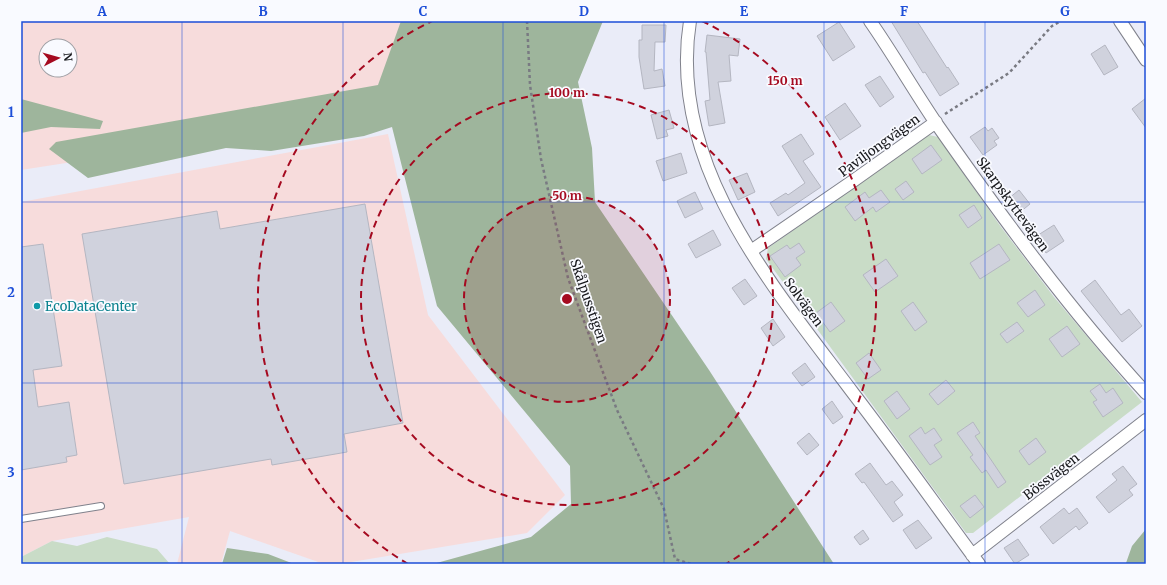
<svg xmlns="http://www.w3.org/2000/svg" width="1167" height="585" font-family="Merriweather,serif">
<rect width="100%" height="100%" fill="#eaecf8"/>
<path fill="#f7dcdc" fill-rule="evenodd" d="M 21,21 L 489,21 L 492,97 L 21,170 ZM 46,46 L 70,46 L 70,70 L 46,70 Z
M 388,134 L 428,315 L 565,495 L 527,533 L 339,564 L 324,564 L 230,531 L 221,564 L 177,564 L 189,517 L 52,541 L 21,557 L 21,202 Z"/>
<path fill="#c9dcc7" d="M 929,135 L 938,137 L 1001,227 L 1054,297 L 1142,402 L 973,533 L 966,533 L 766,259 L 768,248 Z
M 107,537 L 157,549 L 170,564 L 21,564 L 21,557 L 52,541 L 77,546 Z"/>
<path fill="#9eb59c" d="M 401,21 L 603,21 L 578,82 L 592,148 L 595,202 L 709,370 L 834,564 L 433,564 L 531,537 L 571,504 L 570,466 L 437,306 L 392,127 L 364,136 L 271,151 L 226,148 L 88,178 L 49,149 L 56,142 L 378,85 Z
M 21,99 L 103,121 L 100,129 L 51,127 L 21,133 Z
M 1146,529 L 1146,564 L 1128,564 L 1126,563 L 1132,546 Z
M 227,548 L 268,554 L 294,564 L 222,564 Z"/>
<path fill="#d0d2dd" stroke="#b4b6c1" d="M 891,21 L 917,21 L 947,68 L 948,67 L 959,84 L 940,96 L 925,72 L 923,73 Z
M 839,22 L 855,47 L 833,61 L 817,36 Z
M 642,25 L 666,25 L 665,42 L 655,42 L 654,71 L 662,69 L 665,86 L 644,89 L 639,57 L 639,40 L 642,40 Z
M 707,35 L 740,39 L 738,56 L 729,55 L 731,81 L 718,82 L 725,123 L 709,126 L 705,101 L 710,100 L 706,52 L 705,52 Z
M 1105,45 L 1118,67 L 1104,75 L 1091,54 Z
M 880,76 L 894,97 L 880,107 L 865,85 Z
M 1146,98 L 1146,128 L 1132,109 Z
M 845,103 L 861,126 L 840,140 L 825,117 Z
M 669,110 L 674,128 L 666,130 L 668,136 L 657,139 L 651,115 Z
M 985,127 L 988,131 L 992,128 L 999,138 L 994,141 L 997,145 L 983,155 L 970,137 Z
M 801,134 L 814,154 L 803,161 L 821,187 L 778,216 L 770,203 L 786,193 L 788,195 L 805,183 L 782,146 Z
M 931,145 L 942,160 L 922,174 L 912,159 Z
M 681,153 L 687,173 L 663,181 L 656,161 Z
M 747,173 L 755,192 L 738,200 L 729,180 Z
M 906,181 L 914,192 L 903,200 L 895,189 Z
M 881,190 L 890,202 L 876,212 L 873,207 L 855,221 L 845,207 L 865,192 L 869,198 Z
M 1019,190 L 1030,204 L 1019,213 L 1008,199 Z
M 695,192 L 703,209 L 685,218 L 677,201 Z
M 365,204 L 403,423 L 344,434 L 347,452 L 272,465 L 271,459 L 124,484 L 82,234 L 217,211 L 220,229 Z
M 974,205 L 982,218 L 968,228 L 959,215 Z
M 1054,225 L 1064,241 L 1046,253 L 1035,237 Z
M 713,230 L 721,245 L 696,258 L 688,244 Z
M 799,243 L 805,252 L 796,258 L 801,265 L 785,277 L 770,256 L 787,245 L 790,249 Z
M 43,244 L 62,366 L 33,370 L 38,407 L 69,402 L 77,455 L 66,457 L 67,462 L 21,470 L 21,247 Z
M 999,244 L 1010,260 L 980,279 L 970,263 Z
M 886,259 L 898,276 L 875,292 L 863,275 Z
M 745,279 L 757,296 L 744,305 L 732,288 Z
M 1095,280 L 1121,315 L 1129,309 L 1142,326 L 1122,342 L 1081,291 Z
M 1035,290 L 1045,305 L 1028,317 L 1017,303 Z
M 831,302 L 845,321 L 830,332 L 816,313 Z
M 913,302 L 927,322 L 915,331 L 901,311 Z
M 773,319 L 785,337 L 773,346 L 761,328 Z
M 1017,322 L 1024,331 L 1007,343 L 1000,334 Z
M 1067,326 L 1080,344 L 1062,357 L 1049,339 Z
M 869,353 L 881,370 L 868,379 L 856,363 Z
M 805,363 L 815,377 L 802,386 L 792,373 Z
M 946,380 L 955,391 L 938,405 L 929,394 Z
M 1100,384 L 1106,393 L 1113,388 L 1123,403 L 1103,417 L 1093,402 L 1097,400 L 1090,391 Z
M 897,391 L 910,409 L 897,419 L 884,401 Z
M 832,401 L 843,417 L 833,424 L 822,409 Z
M 973,422 L 980,433 L 975,436 L 1006,482 L 998,488 L 986,470 L 982,473 L 970,457 L 973,455 L 957,433 Z
M 921,427 L 925,434 L 934,428 L 942,440 L 934,445 L 942,457 L 930,465 L 909,436 Z
M 809,433 L 819,445 L 807,455 L 797,443 Z
M 1036,438 L 1046,452 L 1029,465 L 1019,451 Z
M 870,463 L 886,485 L 892,481 L 903,495 L 894,502 L 903,515 L 893,522 L 864,482 L 862,483 L 855,474 Z
M 1123,466 L 1137,484 L 1129,490 L 1133,495 L 1109,513 L 1096,497 L 1117,480 L 1112,474 Z
M 975,495 L 984,507 L 970,518 L 960,506 Z
M 1064,508 L 1069,514 L 1077,508 L 1088,523 L 1079,530 L 1076,526 L 1053,544 L 1040,527 Z
M 918,520 L 932,538 L 916,549 L 903,530 Z
M 863,530 L 869,539 L 860,545 L 854,537 Z
M 1018,539 L 1029,555 L 1015,564 L 1004,548 Z"/>
<g fill="none" stroke-linecap="round" stroke-linejoin="round">
<defs>
<path id="lane" d="M 21,519 L 101,506"/>
<path id="street" d="M 690,21 C 667,165 773,286 853,393 C 896,449 937,507 979,564
M 870,21 C 893,54 913,89 936,123 C 1001,216 1069,309 1146,393
M 1120,21 L 1146,60
M 751,251 L 853,181 L 936,122
M 972,555 L 1146,420"/>
</defs>
<use href="#lane" stroke="#80828c" stroke-width="8"/>
<use href="#street" stroke="#80828c" stroke-width="14"/>
<path stroke="#797a82" stroke-width="2.5" stroke-dasharray="3 3" stroke-linecap="butt" d="M 527,21 L 530,85 L 541,159 L 568,278 L 617,410 L 664,509 L 675,559 L 691,564
M 945,114 L 1009,73 L 1052,26 L 1061,21"/>
<use href="#lane" stroke="#fff" stroke-width="6"/>
<use href="#street" stroke="#fff" stroke-width="12"/>
</g>
<path fill="none" stroke="#1d4ed8" stroke-width="1" stroke-opacity="0.55" d="M 182,21 L 182,564M 343,21 L 343,564M 503,21 L 503,564M 664,21 L 664,564M 824,21 L 824,564M 985,21 L 985,564M 21,202 L 1146,202M 21,383 L 1146,383"/>
<circle cx="567" cy="299" r="103" fill="#a50a20" fill-opacity=".12"/>
<g fill="none" stroke="#a50a20" stroke-width="2" stroke-dasharray="7 5">
<circle cx="567" cy="299" r="103"/>
<circle cx="567" cy="299" r="206"/>
<path d="M408 564A309 309 0 0 1 432 21M702 21A309 309 0 0 1 726 564"/>
</g>
<circle fill="#0f9aa8" stroke="#f9faff" stroke-width="1.5" cx="37" cy="306" r="4"/>
<g text-anchor="middle" stroke-width="3.5" stroke-linejoin="round" paint-order="stroke">
<g font-size="13" fill="#16171b" stroke="#f9faff">
<text transform="translate(879 145) rotate(-36)" y="5">Paviljongvägen</text>
<text transform="translate(1013 204) rotate(54)" y="5">Skarpskyttevägen</text>
<text transform="translate(589 301) rotate(71)" y="5">Skålpusstigen</text>
<text transform="translate(804 302) rotate(54)" y="5">Solvägen</text>
<text transform="translate(1051 476) rotate(-38)" y="5">Bössvägen</text>
</g>
<g font-size="13" fill="#0d838f" stroke="#f9faff" text-anchor="start">
<text x="45" y="311">EcoDataCenter</text>
</g>
</g>
<circle cx="567" cy="299" r="6" fill="#a50a20" stroke="#f9faff" stroke-width="2"/>
<g font-size="12" text-anchor="middle" font-weight="bold" fill="#a50a20" stroke="#f9faff" stroke-width="3.5" stroke-linejoin="round" paint-order="stroke">
<text x="785" y="85">150 m</text>
<text x="567" y="97">100 m</text>
<text x="567" y="200">50 m</text>
</g>
<rect width="1167" height="585" fill="none" stroke="#f9faff" stroke-width="44"/>
<g transform="translate(58 58) rotate(84)"><circle r="19" fill="#f9faff" stroke="#9e9fa4"/>
<path d="M0-3L7 15L0 10L-7 15Z" fill="#a50a20"/>
<text y="-6" font-size="11" font-weight="bold" text-anchor="middle" fill="#16171b">N</text>
</g>
<rect x="22" y="22" width="1123" height="541" fill="none" stroke="#1d4ed8" stroke-width="1.5"/>
<g font-size="13" text-anchor="middle" font-weight="bold" fill="#1d4ed8">
<text x="102" y="16">A</text>
<text x="263" y="16">B</text>
<text x="423" y="16">C</text>
<text x="584" y="16">D</text>
<text x="744" y="16">E</text>
<text x="904" y="16">F</text>
<text x="1065" y="16">G</text>
<text x="11" y="117">1</text>
<text x="11" y="297">2</text>
<text x="11" y="477">3</text>
</g>
</svg>
